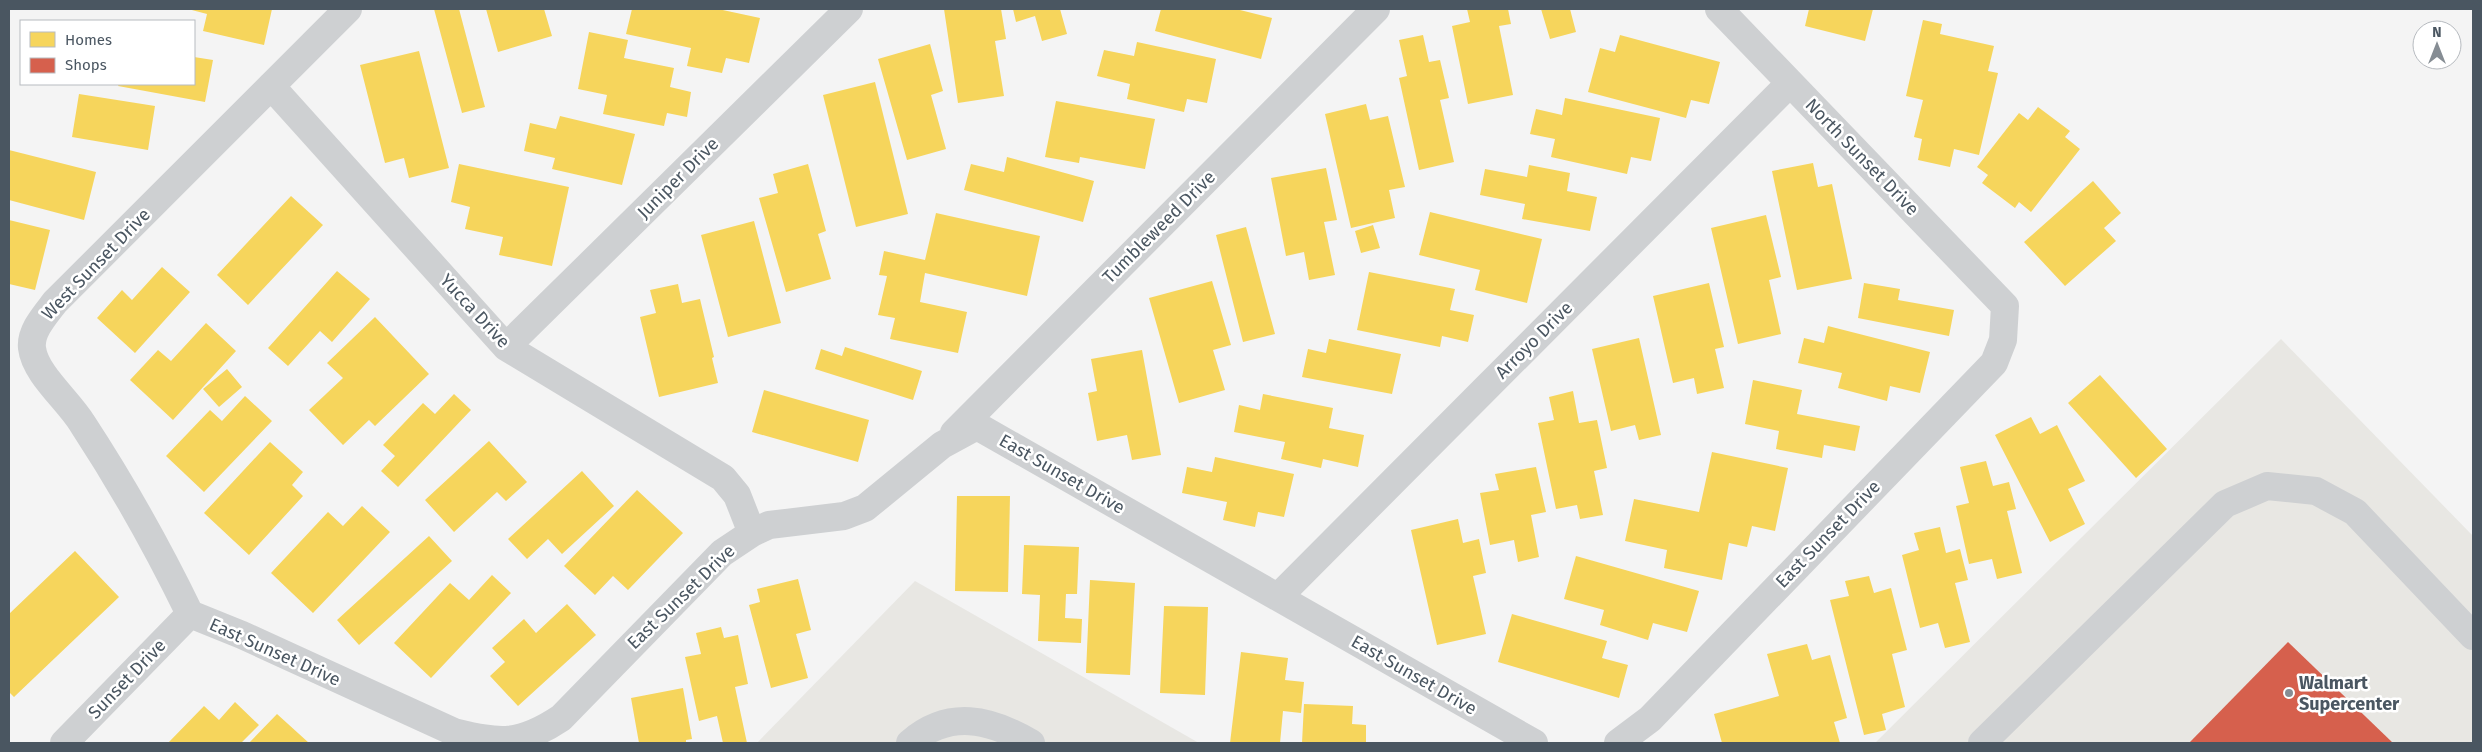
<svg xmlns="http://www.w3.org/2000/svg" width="2482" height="752" font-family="'Fira Sans',sans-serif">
<rect width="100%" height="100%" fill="#f4f4f4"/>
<path fill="#e8e7e3" d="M 2281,339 L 2473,536 L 2473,743 L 1875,743 Z
M 915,581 L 1199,743 L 757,743 Z"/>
<path fill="#f6d55c" d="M 188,9 L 272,9 L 264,45 L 203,31 L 207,14 Z
M 434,9 L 459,9 L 485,107 L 462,113 Z
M 486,9 L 544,9 L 552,36 L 498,52 Z
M 632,9 L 718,9 L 760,18 L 749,63 L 726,58 L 722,73 L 687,66 L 691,48 L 626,34 Z
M 944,9 L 1001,9 L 1006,39 L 995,41 L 1004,96 L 958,103 Z
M 1013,9 L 1060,9 L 1067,34 L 1042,41 L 1035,16 L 1016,22 Z
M 1161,9 L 1236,9 L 1272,18 L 1261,59 L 1155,31 Z
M 1467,9 L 1508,9 L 1511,24 L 1499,26 L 1513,95 L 1468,104 L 1452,26 L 1470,22 Z
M 1541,9 L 1570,9 L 1576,32 L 1550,39 Z
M 1809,9 L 1873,9 L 1865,41 L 1805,26 Z
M 1923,20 L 1942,24 L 1940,34 L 1994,46 L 1988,71 L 1998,73 L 1979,155 L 1954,149 L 1950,167 L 1918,160 L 1922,139 L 1914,137 L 1923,100 L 1906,96 Z
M 589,32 L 628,40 L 624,58 L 674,68 L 670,87 L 691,92 L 687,117 L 667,113 L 664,126 L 603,114 L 607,95 L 578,89 Z
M 1423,35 L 1429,62 L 1440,60 L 1449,98 L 1440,100 L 1454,162 L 1419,170 L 1399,78 L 1407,76 L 1399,40 Z
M 1620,35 L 1720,62 L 1709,104 L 1691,100 L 1686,118 L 1588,92 L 1600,48 L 1615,52 Z
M 1137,42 L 1216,59 L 1207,103 L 1187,99 L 1184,112 L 1127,99 L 1130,84 L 1097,76 L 1104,50 L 1134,56 Z
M 930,44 L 943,91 L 931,95 L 946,149 L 907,160 L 878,59 Z
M 419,51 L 449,168 L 409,178 L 404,158 L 385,163 L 360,65 Z
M 194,57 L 213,60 L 205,102 L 118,86 L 119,84 L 194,84 Z
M 875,82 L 908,214 L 856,227 L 823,95 Z
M 79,94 L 155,106 L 148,150 L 72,137 Z
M 1565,98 L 1660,118 L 1651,161 L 1631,157 L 1627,174 L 1551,157 L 1555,139 L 1530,134 L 1536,109 L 1562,115 Z
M 1056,101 L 1155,119 L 1145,169 L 1080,157 L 1079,163 L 1045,157 Z
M 1366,104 L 1370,120 L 1388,116 L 1405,187 L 1389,190 L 1395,218 L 1351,228 L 1325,114 Z
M 2038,107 L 2070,131 L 2065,137 L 2080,149 L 2031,212 L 2019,202 L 2015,208 L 1982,183 L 1988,175 L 1977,167 L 2019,113 L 2028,120 Z
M 560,116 L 635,134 L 622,185 L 552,169 L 555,158 L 524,151 L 530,123 L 556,129 Z
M 9,150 L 96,172 L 84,220 L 9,200 Z
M 1007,157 L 1094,181 L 1083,222 L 964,190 L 971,164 L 1004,172 Z
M 1813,163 L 1818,187 L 1832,184 L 1852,279 L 1797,290 L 1772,171 Z
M 459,164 L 569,187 L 552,266 L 499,255 L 503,237 L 465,229 L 470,207 L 451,202 Z
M 808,164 L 826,231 L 818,234 L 831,279 L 786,292 L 759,198 L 778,193 L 773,174 Z
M 1529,165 L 1570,173 L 1567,191 L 1597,197 L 1590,231 L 1522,219 L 1525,204 L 1480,195 L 1485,169 L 1527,177 Z
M 1326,168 L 1337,220 L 1324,222 L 1335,275 L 1309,280 L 1304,252 L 1286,256 L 1271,178 Z
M 2093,181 L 2121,213 L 2104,228 L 2116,241 L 2065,286 L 2024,242 Z
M 291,196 L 323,225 L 248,305 L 217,275 Z
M 1430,212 L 1542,239 L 1527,303 L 1475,290 L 1480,270 L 1419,255 Z
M 936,213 L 1040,236 L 1027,296 L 925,273 L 920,302 L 967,312 L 958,353 L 890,339 L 895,318 L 878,315 L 887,276 L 879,275 L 884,251 L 925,260 Z
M 1766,215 L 1781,277 L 1769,280 L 1781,334 L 1738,344 L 1711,228 Z
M 9,220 L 50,230 L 35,290 L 9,284 Z
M 754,221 L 781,323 L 728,337 L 701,235 Z
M 1373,225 L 1380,248 L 1361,253 L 1355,231 Z
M 1246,227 L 1275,334 L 1243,342 L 1216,235 Z
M 162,267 L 190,292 L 135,353 L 97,318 L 122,290 L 132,300 Z
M 337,271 L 370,299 L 332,342 L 320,331 L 288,366 L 268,348 Z
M 1369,272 L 1455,289 L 1450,310 L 1474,315 L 1468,342 L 1442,336 L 1440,347 L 1357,330 Z
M 1212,281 L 1231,345 L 1213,350 L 1225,390 L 1179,403 L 1149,298 Z
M 1709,283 L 1724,347 L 1715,349 L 1724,388 L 1697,394 L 1694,378 L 1673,383 L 1653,296 Z
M 1864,283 L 1900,289 L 1898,300 L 1954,310 L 1949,336 L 1858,318 Z
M 678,284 L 682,303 L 700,299 L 714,357 L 712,358 L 718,383 L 659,397 L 640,317 L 656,313 L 650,290 Z
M 375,317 L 429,374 L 375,426 L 369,420 L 343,445 L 309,410 L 343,378 L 327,363 Z
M 206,323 L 236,351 L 173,420 L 130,380 L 158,350 L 171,361 Z
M 1828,326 L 1930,352 L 1920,393 L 1890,386 L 1887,401 L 1838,388 L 1842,373 L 1798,363 L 1804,338 L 1824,343 Z
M 1639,338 L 1661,435 L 1639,440 L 1635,425 L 1611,431 L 1592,349 Z
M 1329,339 L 1401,354 L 1392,394 L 1302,377 L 1308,349 L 1326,353 Z
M 845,347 L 922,371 L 913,400 L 815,369 L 821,349 L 842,356 Z
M 1142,350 L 1161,455 L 1132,460 L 1127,435 L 1097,441 L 1088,393 L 1097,391 L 1091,359 Z
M 227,369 L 242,387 L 219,407 L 203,389 Z
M 2100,375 L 2167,449 L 2136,478 L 2068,403 Z
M 1753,380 L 1802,390 L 1797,414 L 1860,426 L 1855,451 L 1824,445 L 1822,458 L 1776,449 L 1779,431 L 1745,424 Z
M 764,390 L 869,420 L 858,462 L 752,432 Z
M 1573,391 L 1579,423 L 1597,420 L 1607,468 L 1594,471 L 1603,515 L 1580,519 L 1577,505 L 1556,509 L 1538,423 L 1554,420 L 1549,397 Z
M 454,394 L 471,410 L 398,487 L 381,471 L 395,456 L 383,445 L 423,403 L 435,414 Z
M 1263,394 L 1333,408 L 1329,428 L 1364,435 L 1358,467 L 1323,459 L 1321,468 L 1281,459 L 1285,442 L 1234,432 L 1239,405 L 1260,410 Z
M 245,396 L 272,421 L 204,492 L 166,456 L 210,410 L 222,421 Z
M 2031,417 L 2040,434 L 2057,425 L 2085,481 L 2068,489 L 2085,524 L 2050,542 L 1995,435 Z
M 489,441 L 527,482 L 506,501 L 497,492 L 454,532 L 425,500 Z
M 270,442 L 303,472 L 292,485 L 303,496 L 249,555 L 204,513 Z
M 1712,452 L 1788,468 L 1775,531 L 1752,526 L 1747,547 L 1729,543 L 1722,580 L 1664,568 L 1667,550 L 1625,541 L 1634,499 L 1699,512 Z
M 1215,457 L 1294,474 L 1284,517 L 1258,512 L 1255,527 L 1223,520 L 1227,502 L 1182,493 L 1187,467 L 1212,472 Z
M 1986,461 L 1993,486 L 2009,482 L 2016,509 L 2007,511 L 2022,573 L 1997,579 L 1992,559 L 1969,564 L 1956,506 L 1969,503 L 1960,467 Z
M 1536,467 L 1546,512 L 1531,515 L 1539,557 L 1518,562 L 1514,540 L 1490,545 L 1480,493 L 1499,490 L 1495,474 Z
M 582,471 L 614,506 L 562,554 L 548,539 L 527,559 L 508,539 Z
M 637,490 L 683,533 L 628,590 L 613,576 L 595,595 L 564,566 Z
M 957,496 L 1010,496 L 1008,592 L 955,591 Z
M 362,506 L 390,532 L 313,613 L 271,573 L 328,512 L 343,526 Z
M 1458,519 L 1463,543 L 1479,539 L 1486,573 L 1473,576 L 1486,634 L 1437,645 L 1411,530 Z
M 1940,527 L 1946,553 L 1960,549 L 1968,580 L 1955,583 L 1970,642 L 1945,648 L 1938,623 L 1920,628 L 1902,555 L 1919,550 L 1914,533 Z
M 429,536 L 452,561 L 359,645 L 337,620 Z
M 1024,545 L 1079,547 L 1077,594 L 1066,594 L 1065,618 L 1082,619 L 1081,643 L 1038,641 L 1040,595 L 1022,594 Z
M 75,551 L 119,597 L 14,697 L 9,692 L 9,614 Z
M 1576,556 L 1699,591 L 1687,632 L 1653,623 L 1648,640 L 1600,625 L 1604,610 L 1564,599 Z
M 492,575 L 511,593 L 431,678 L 394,643 L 450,583 L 469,600 Z
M 1869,576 L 1874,593 L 1891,588 L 1907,650 L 1892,654 L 1905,707 L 1882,714 L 1886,730 L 1864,735 L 1830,600 L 1849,596 L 1845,581 Z
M 798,579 L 811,630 L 796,634 L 808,678 L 771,688 L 749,605 L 760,602 L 757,589 Z
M 1090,580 L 1135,583 L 1130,675 L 1086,673 Z
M 567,604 L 596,635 L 518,706 L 490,676 L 505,662 L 492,648 L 524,619 L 536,633 Z
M 1164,606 L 1208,607 L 1205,695 L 1160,693 Z
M 1512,614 L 1607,641 L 1602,658 L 1628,665 L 1619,698 L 1498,662 Z
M 721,627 L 724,638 L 738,635 L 748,684 L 735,687 L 747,743 L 723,743 L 717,716 L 699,721 L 685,657 L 701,654 L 696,633 Z
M 1807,644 L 1812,660 L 1830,655 L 1847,718 L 1834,722 L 1840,743 L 1722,743 L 1714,714 L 1779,696 L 1767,654 Z
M 1241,652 L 1288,658 L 1285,680 L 1304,682 L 1301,713 L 1283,711 L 1280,743 L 1230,743 Z
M 683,688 L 692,739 L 686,740 L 686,743 L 639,743 L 631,698 Z
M 235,702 L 259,725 L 241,743 L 168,743 L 204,706 L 219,720 Z
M 1304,704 L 1353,706 L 1352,724 L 1366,725 L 1366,743 L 1302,743 Z
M 277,714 L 309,743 L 249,743 Z"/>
<path fill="#d6604d" d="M 2288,642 L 2393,743 L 2189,743 Z"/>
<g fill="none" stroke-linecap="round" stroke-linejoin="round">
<path stroke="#ced0d2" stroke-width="28" d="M 271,86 L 506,347 L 723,478 L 737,495 L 752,533
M 506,347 L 849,9
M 954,433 L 1376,9
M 1278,597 L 1790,83
M 190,614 L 242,635 L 454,732 C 500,743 519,746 561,718 L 722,553 L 752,533 L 769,525 L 844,516 L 865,508 L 942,445 L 977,426 L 1534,743
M 190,614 C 158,548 122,484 82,423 C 68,400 35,374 32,348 C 30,331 46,314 55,302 L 348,9
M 64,743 L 190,614
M 910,743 C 949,709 990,719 1031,743
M 1618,743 L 1650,719 L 1994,363 L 2003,340 L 2005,306 L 1719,9
M 1982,743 L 2225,504 L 2267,486 L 2316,491 L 2355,512 L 2473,636"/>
</g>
<circle fill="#868d94" stroke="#fff" stroke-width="2" cx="2289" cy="693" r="5"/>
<g text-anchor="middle" stroke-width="5" stroke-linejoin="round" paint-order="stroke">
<g font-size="18" fill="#4a5661" stroke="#fff">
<text transform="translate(1862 157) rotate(46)" y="6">North Sunset Drive</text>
<text transform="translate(678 178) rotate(-45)" y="6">Juniper Drive</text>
<text transform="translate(1159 227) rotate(-45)" y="6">Tumbleweed Drive</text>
<text transform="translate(96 264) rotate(-46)" y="6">West Sunset Drive</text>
<text transform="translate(475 311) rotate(47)" y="6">Yucca Drive</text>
<text transform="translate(1534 340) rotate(-45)" y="6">Arroyo Drive</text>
<text transform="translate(1062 474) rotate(30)" y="6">East Sunset Drive</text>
<text transform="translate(1828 534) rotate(-46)" y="6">East Sunset Drive</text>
<text transform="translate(681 597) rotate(-44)" y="6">East Sunset Drive</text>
<text transform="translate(275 652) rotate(24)" y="6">East Sunset Drive</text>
<text transform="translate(1414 675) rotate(30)" y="6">East Sunset Drive</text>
<text transform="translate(127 679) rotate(-46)" y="6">Sunset Drive</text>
</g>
<g font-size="18" font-weight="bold" fill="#4a5661" stroke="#fff" text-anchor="start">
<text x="2299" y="689">Walmart<tspan x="2299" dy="21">Supercenter</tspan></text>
</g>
</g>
<rect width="2482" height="752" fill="none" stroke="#4a5661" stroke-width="20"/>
<rect x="20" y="20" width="175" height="65" fill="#ffffff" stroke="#b7bbc0"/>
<rect x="30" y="32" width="25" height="15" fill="#f6d55c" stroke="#b7bbc0"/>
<text x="65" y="45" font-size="15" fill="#4a5661">Homes</text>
<rect x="30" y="58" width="25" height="15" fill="#d6604d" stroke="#b7bbc0"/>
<text x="65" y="70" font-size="15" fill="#4a5661">Shops</text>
<g transform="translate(2437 45)"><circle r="24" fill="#ffffff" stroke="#b7bbc0"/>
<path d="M0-4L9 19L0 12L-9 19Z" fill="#868d94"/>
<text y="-8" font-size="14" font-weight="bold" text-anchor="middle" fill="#4a5661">N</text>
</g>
</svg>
